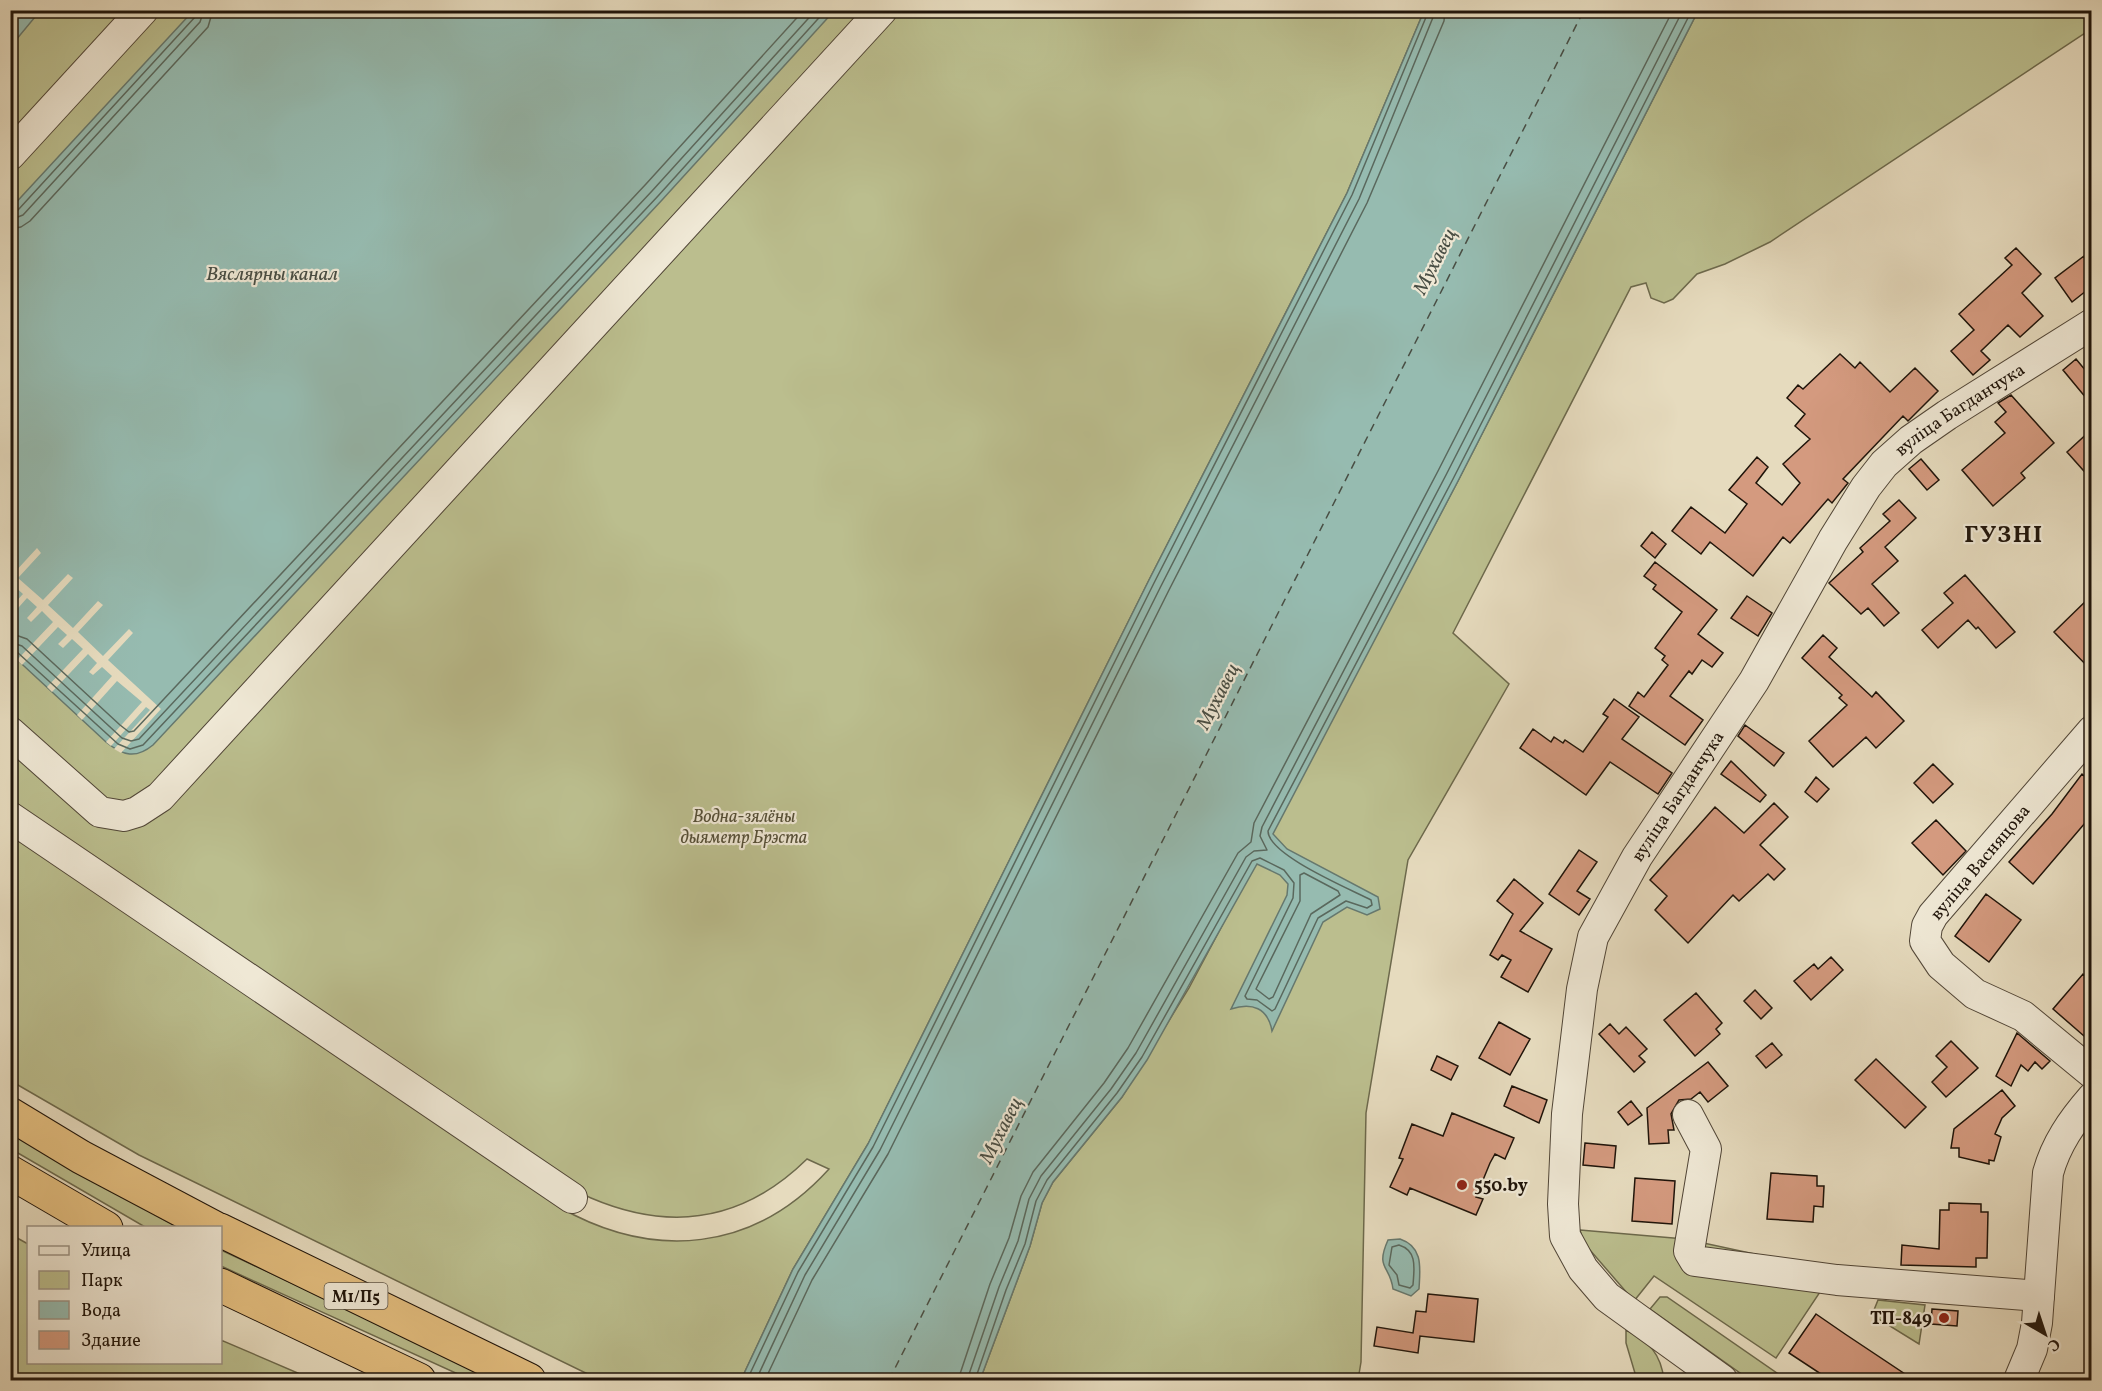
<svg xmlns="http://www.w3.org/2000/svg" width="2102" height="1391" font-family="Vollkorn,serif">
<rect width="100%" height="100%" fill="#e6dbbe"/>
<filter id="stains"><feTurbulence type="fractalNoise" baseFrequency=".00333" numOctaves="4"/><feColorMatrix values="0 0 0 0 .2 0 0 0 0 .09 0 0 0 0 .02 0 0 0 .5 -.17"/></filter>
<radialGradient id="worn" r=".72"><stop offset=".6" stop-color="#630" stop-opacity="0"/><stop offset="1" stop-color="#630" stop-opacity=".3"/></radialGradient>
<path fill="#bbbe8e" stroke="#6d694c" stroke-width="1.5" d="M 40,10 L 1424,11 L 1347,193 L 1149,580 L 868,1144 L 793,1269 L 741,1380 L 600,1380 L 139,1155 L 11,1081 L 11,830 L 559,1207 C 654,1261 754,1252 829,1169 L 807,1159 C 745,1220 673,1233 591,1198 C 577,1192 564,1182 551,1174 L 11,804 L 10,46 Z
M 1698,11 L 2091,11 L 2091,29 L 1770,242 L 1725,264 L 1697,274 L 1673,299 L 1664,303 L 1651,298 L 1646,283 L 1631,287 L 1453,633 L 1509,684 L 1408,860 L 1366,1113 L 1361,1362 L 1358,1380 L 980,1380 L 1030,1246 L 1042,1203 L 1053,1182 L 1122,1097 L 1189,988 L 1458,481 Z
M 10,1132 L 177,1227 L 145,1227 L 11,1149 Z
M 1580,1230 L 1685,1239 L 1834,1271 L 1776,1358 L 1654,1276 L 1634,1301 L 1583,1242 Z
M 10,1234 L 28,1244 L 28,1362 L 220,1362 L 221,1340 L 314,1380 L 11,1380 Z
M 221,1250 L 497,1379 L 497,1380 L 471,1380 L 221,1266 Z
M 1660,1297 L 1667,1297 L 1787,1380 L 1750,1380 L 1650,1309 Z
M 1878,1300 L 1925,1305 L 1919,1344 L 1872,1315 Z
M 1626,1330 C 1649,1341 1661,1354 1664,1380 L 1637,1380 L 1626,1343 Z"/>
<path fill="#96bbb0" stroke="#66786e" stroke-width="1.5" d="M 11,10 L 40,11 L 11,46 L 10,11 Z
M 193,11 L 834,11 L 662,200 L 153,745 C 136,759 123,756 106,742 L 11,654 L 10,209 Z
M 1424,11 L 1698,11 L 1458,481 L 1273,834 L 1287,849 L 1378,897 L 1380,909 L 1367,915 L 1347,907 L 1323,922 L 1272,1031 C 1268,1008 1252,1002 1231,1009 L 1287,895 L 1288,884 L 1280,875 L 1257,864 L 1147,1060 L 1122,1097 L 1053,1182 L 1042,1203 L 1030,1246 L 980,1380 L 741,1380 L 793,1269 L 868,1144 L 1149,580 L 1347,193 Z
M 1400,1239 C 1424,1247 1420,1269 1419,1289 L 1411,1296 L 1393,1289 C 1390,1265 1375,1269 1388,1240 Z"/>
<path fill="#e6dbbe" d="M 37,548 L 41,553 L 18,578 L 43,600 L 68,574 L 73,578 L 48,605 L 73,628 L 98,601 L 103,605 L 78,632 L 103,656 L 129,629 L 133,633 L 108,660 L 161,709 L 121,753 L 114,749 L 150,710 L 146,707 L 111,746 L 106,742 L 142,702 L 117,681 L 82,720 L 77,715 L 112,676 L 102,667 L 93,675 L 89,672 L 97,663 L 88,654 L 52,692 L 47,687 L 83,649 L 72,639 L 63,648 L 58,644 L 67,635 L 58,627 L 22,665 L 17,660 L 53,622 L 42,611 L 31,622 L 27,618 L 37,607 L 27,598 L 11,616 L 11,607 L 23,594 L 12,584 L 11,585 L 11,570 L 14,573 Z"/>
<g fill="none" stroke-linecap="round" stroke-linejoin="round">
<path stroke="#5a685d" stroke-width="1.5" d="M 10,212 L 18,210 L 195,17 L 197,10
M 10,220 L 23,215 L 200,22 L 204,10
M 10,229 L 21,227 L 30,221 L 208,27 L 213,10
M 10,633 L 27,639 L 120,725 L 129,732 L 134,731 L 646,184 L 804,10
M 10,642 L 22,646 L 122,738 L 131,741 L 139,739 L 652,191 L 816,10
M 10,650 L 17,652 L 118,744 L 130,749 L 143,745 L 658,196 L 826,10
M 1304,873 L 1338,891 L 1340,895 L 1311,914 L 1273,997 L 1269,999 L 1256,989 L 1300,901 L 1300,875 Z
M 1399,1245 C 1418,1251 1414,1269 1413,1285 L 1410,1288 L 1399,1285 L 1397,1275 L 1389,1265 L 1392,1247 Z
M 747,1380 L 798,1272 L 873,1147 L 1154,583 L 1352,195 L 1429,10
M 756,1380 L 805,1275 L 880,1150 L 1161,586 L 1359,199 L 1436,10
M 765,1380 L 812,1280 L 888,1154 L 1169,590 L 1367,203 L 1444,21 L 1445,10
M 958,1380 L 990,1284 L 1009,1238 L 1021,1196 L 1033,1172 L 1104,1083 L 1128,1048 L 1238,853 L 1251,842 L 1254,823 L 1438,471 L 1673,10
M 967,1380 L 999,1287 L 1018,1241 L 1029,1199 L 1041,1176 L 1111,1089 L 1136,1053 L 1246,857 L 1254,851 L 1267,850 L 1260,836 L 1262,827 L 1446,475 L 1683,10
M 975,1380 L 1006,1290 L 1025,1244 L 1036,1201 L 1047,1180 L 1117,1093 L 1142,1057 L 1252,861 L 1260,858 L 1284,870 L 1294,883 L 1293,898 L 1245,996 L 1247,999 L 1257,1000 L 1272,1011 L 1275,1009 L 1318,918 L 1346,901 L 1367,908 L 1372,905 L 1371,900 C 1350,889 1268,855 1268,831 L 1453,479 L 1692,10"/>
<path stroke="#494e44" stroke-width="1.5" stroke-dasharray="8 6" stroke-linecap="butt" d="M 889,1380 L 1584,10"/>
</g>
<path fill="#d49a7f" stroke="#1f140a" stroke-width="1.5" d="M 2016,248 L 2041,274 L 2022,293 L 2043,316 L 2020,337 L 2008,325 L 1981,351 L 1990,360 L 1973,375 L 1951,351 L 1974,330 L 1959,314 L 2012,265 L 2005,258 Z
M 2084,256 L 2091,266 L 2091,287 L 2072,302 L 2055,278 Z
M 1840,354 L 1855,368 L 1860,362 L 1890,392 L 1915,368 L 1938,391 L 1908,421 L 1903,416 L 1843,479 L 1848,483 L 1832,503 L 1828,499 L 1790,543 L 1783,537 L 1753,576 L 1710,542 L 1701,554 L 1672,531 L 1691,507 L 1725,533 L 1747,504 L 1729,490 L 1757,457 L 1768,467 L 1756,483 L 1782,505 L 1800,483 L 1783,464 L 1810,439 L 1795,426 L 1805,414 L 1787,398 L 1798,385 L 1803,389 Z
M 2076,359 L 2091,377 L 2091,404 L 2063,370 Z
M 2011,395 L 2054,443 L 2021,473 L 2025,478 L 1993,506 L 1962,470 L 2005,433 L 1995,422 L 2006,412 L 1998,403 Z
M 2091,430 L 2091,479 L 2067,452 Z
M 1921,459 L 1939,480 L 1927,490 L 1909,469 Z
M 1899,500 L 1916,518 L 1885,547 L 1898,561 L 1872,584 L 1899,613 L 1884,626 L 1868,608 L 1861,614 L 1829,583 L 1863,552 L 1860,548 L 1890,521 L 1883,514 Z
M 1652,532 L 1666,544 L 1655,558 L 1641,546 Z
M 1655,562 L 1717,610 L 1698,634 L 1723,653 L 1712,667 L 1702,660 L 1692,674 L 1689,671 L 1670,696 L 1703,720 L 1685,745 L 1629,706 L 1638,692 L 1644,697 L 1668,665 L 1662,660 L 1665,656 L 1655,648 L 1682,612 L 1653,589 L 1656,585 L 1644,576 Z
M 1965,575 L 2015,632 L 1996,648 L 1978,627 L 1976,629 L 1968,620 L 1938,648 L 1922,630 L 1953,603 L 1944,593 Z
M 1747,596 L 1772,613 L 1758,636 L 1731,618 Z
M 2091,596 L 2091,670 L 2054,632 Z
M 1823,635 L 1837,648 L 1829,657 L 1872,697 L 1876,692 L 1904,721 L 1876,748 L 1866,737 L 1833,767 L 1809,741 L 1847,705 L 1839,698 L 1842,695 L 1802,658 Z
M 1614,699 L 1639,717 L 1622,739 L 1672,773 L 1658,794 L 1610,762 L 1586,795 L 1520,748 L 1533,729 L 1551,742 L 1554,737 L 1563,743 L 1565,740 L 1583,752 L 1608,717 L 1603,714 Z
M 1745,725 L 1784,753 L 1774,766 L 1738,736 Z
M 1731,761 L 1766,795 L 1760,802 L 1721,774 Z
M 1933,764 L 1953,784 L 1933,803 L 1914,783 Z
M 2082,774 L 2091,782 L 2091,816 L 2033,884 L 2009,862 L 2052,814 Z
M 1816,777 L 1829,789 L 1817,802 L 1805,792 Z
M 1774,803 L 1788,817 L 1760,845 L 1785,869 L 1774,880 L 1768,874 L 1739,901 L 1733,895 L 1688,943 L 1655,910 L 1667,896 L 1650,880 L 1715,807 L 1744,833 Z
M 1936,820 L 1966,851 L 1943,875 L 1912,843 Z
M 1579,850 L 1597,862 L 1577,891 L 1590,899 L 1579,915 L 1549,894 Z
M 1514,879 L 1543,903 L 1520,931 L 1552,949 L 1528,992 L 1501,977 L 1511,960 L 1502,955 L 1498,960 L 1490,955 L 1513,914 L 1497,901 Z
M 1986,894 L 2021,920 L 1989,962 L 1955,936 Z
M 1831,957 L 1843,970 L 1811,1000 L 1794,981 L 1814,964 L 1818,969 Z
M 2083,974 L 2091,982 L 2091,1027 L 2084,1036 L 2053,1009 Z
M 1755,990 L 1772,1008 L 1761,1019 L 1744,1001 Z
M 1696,993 L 1722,1023 L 1716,1029 L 1720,1034 L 1695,1056 L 1664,1020 Z
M 1499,1022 L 1530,1039 L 1510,1075 L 1479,1058 Z
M 1610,1024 L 1619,1034 L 1626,1027 L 1647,1049 L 1639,1056 L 1645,1062 L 1634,1072 L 1599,1034 Z
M 2017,1033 L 2050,1061 L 2042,1069 L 2035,1062 L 2028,1071 L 2021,1065 L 2011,1086 L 1996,1076 Z
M 1951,1041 L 1978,1068 L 1946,1097 L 1932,1082 L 1947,1067 L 1936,1056 Z
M 1772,1043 L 1782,1055 L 1766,1068 L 1756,1056 Z
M 1437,1056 L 1458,1066 L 1451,1080 L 1431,1070 Z
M 1876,1059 L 1926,1107 L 1905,1128 L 1855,1080 Z
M 1708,1062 L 1728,1086 L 1708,1102 L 1700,1092 L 1691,1099 L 1679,1100 L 1671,1114 L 1674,1130 L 1668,1130 L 1669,1143 L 1649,1144 L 1647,1108 Z
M 1512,1086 L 1547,1100 L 1539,1123 L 1504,1106 Z
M 2002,1090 L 2015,1106 L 2002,1118 L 1995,1134 L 2001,1137 L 1994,1161 L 1989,1160 L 1989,1164 L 1959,1157 L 1959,1148 L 1951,1148 L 1954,1129 Z
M 1631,1101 L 1642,1115 L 1628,1125 L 1618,1112 Z
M 1452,1113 L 1514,1138 L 1505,1159 L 1495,1154 L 1490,1163 L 1476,1197 L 1483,1199 L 1476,1215 L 1410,1188 L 1407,1195 L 1390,1187 L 1403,1159 L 1399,1158 L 1412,1124 L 1443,1136 Z
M 1585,1143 L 1616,1146 L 1614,1168 L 1583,1165 Z
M 1771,1173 L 1817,1176 L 1817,1186 L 1824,1186 L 1823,1207 L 1814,1206 L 1813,1222 L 1767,1219 Z
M 1635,1178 L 1675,1181 L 1672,1224 L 1632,1221 Z
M 1949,1203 L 1981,1204 L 1981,1212 L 1988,1212 L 1987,1258 L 1976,1258 L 1976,1267 L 1901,1265 L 1902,1245 L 1939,1249 L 1940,1210 L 1949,1210 Z
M 1428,1294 L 1478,1299 L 1474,1342 L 1420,1336 L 1418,1353 L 1374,1346 L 1377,1327 L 1413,1333 L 1416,1311 L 1426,1312 Z
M 1932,1309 L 1958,1311 L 1957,1326 L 1931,1324 Z
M 1816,1314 L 1845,1334 L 1914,1380 L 1830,1380 L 1789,1353 Z"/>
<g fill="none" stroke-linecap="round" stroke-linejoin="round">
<defs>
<g id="minor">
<path d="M 10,155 L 143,10"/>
<path d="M 2092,731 L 1933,915 L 1927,926 L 1925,941 L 1941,965 L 1975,994 L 2023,1016 L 2092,1073"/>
<path d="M 10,732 L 100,812 L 124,816 L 137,812 L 160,797 L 882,10"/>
<path d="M 10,817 L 572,1198"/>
<path d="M 1688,1115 L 1706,1149 L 1689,1251 L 1695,1261 L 1837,1280 L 2039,1296"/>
<path id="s1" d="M 1722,1380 L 1607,1297 L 1583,1269 L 1565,1236 L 1563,1204 L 1567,1114 L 1582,989 L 1593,937 L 1637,857 L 1754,681 L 1833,540 L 1866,487 L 1884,464 L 1911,440 L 1947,415 L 2092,324"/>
<path d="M 2019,1380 L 2032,1349 L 2037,1323 L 2048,1173 C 2056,1144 2072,1121 2092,1098"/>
</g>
<path id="highway" d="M 10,1114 L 81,1157 L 215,1228
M 10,1172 L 106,1228
M 220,1230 L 529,1380
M 220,1285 L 419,1380"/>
</defs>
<use href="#minor" stroke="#514637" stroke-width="32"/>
<use href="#highway" stroke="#1f140a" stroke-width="35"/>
<use href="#minor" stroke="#efe8d5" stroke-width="30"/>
<use href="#highway" stroke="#e3be7f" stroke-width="33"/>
</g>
<g fill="#8f2418" stroke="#efe8d5" stroke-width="2">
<circle cx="1462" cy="1185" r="6"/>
<circle cx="1944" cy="1318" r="6"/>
</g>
<g text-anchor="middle" stroke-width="4.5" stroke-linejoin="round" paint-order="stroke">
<rect fill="#efe8d5" stroke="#5d5447" stroke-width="1.5" x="324.5" y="1283" width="63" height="26" rx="4.5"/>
<g font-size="16" font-weight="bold" fill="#1f140a">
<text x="356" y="1302">М1/П5</text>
</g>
<g font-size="18" fill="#1f140a" stroke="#efe8d5">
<text dy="6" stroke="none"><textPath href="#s1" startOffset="1167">вуліца Багданчука</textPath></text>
<text dy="6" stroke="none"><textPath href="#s1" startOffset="682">вуліца Багданчука</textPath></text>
<text transform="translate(1980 862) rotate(-50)" y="6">вуліца Васняцова</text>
</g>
<g font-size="18" font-style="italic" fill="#565038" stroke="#efe8d5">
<text x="744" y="822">Водна-зялёны<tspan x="744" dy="21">дыяметр Брэста</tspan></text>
</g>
<g font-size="18" font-weight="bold" fill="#1f140a" stroke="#efe8d5" text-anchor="start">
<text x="1474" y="1191">550.by</text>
<text x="1932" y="1324" text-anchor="end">ТП-849</text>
</g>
<g font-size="20" font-style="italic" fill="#494e44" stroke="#efe8d5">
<text transform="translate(1434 261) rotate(-63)" y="7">Мухавец</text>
<text x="272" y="280">Вяслярны канал</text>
<text transform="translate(1217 696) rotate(-63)" y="7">Мухавец</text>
<text transform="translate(1000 1130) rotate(-63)" y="7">Мухавец</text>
</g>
<g font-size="24" font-weight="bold" letter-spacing="1.5" fill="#1f140a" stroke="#efe8d5">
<text x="2004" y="542">ГУЗНІ</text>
</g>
</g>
<rect width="2102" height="1391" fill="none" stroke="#e6dbbe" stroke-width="36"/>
<rect x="12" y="12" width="2078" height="1367" fill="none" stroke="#1f140a" stroke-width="3"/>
<rect x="18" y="18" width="2066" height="1355" fill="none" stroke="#1f140a" stroke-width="1.5"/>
<rect x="27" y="1226" width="195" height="138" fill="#efe8d5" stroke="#9c9384" stroke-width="1.5"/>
<rect x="39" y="1246" width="30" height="9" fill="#efe8d5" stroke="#9c9384" stroke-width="1.5"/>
<text x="81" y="1256" font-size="18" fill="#1f140a">Улица</text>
<rect x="39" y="1271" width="30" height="18" fill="#bbbe8e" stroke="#9c9384" stroke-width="1.5"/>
<text x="81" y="1286" font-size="18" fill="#1f140a">Парк</text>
<rect x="39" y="1301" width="30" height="18" fill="#96bbb0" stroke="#9c9384" stroke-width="1.5"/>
<text x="81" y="1316" font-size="18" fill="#1f140a">Вода</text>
<rect x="39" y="1331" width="30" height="18" fill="#d49a7f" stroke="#9c9384" stroke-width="1.5"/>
<text x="81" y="1346" font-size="18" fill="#1f140a">Здание</text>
<g transform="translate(2045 1334) rotate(141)" stroke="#efe8d5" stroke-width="4.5" paint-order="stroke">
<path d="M0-4.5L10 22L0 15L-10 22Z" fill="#1f140a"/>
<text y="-9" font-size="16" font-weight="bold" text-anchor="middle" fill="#1f140a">С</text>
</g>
<rect width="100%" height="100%" filter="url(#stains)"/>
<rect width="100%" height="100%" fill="url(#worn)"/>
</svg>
